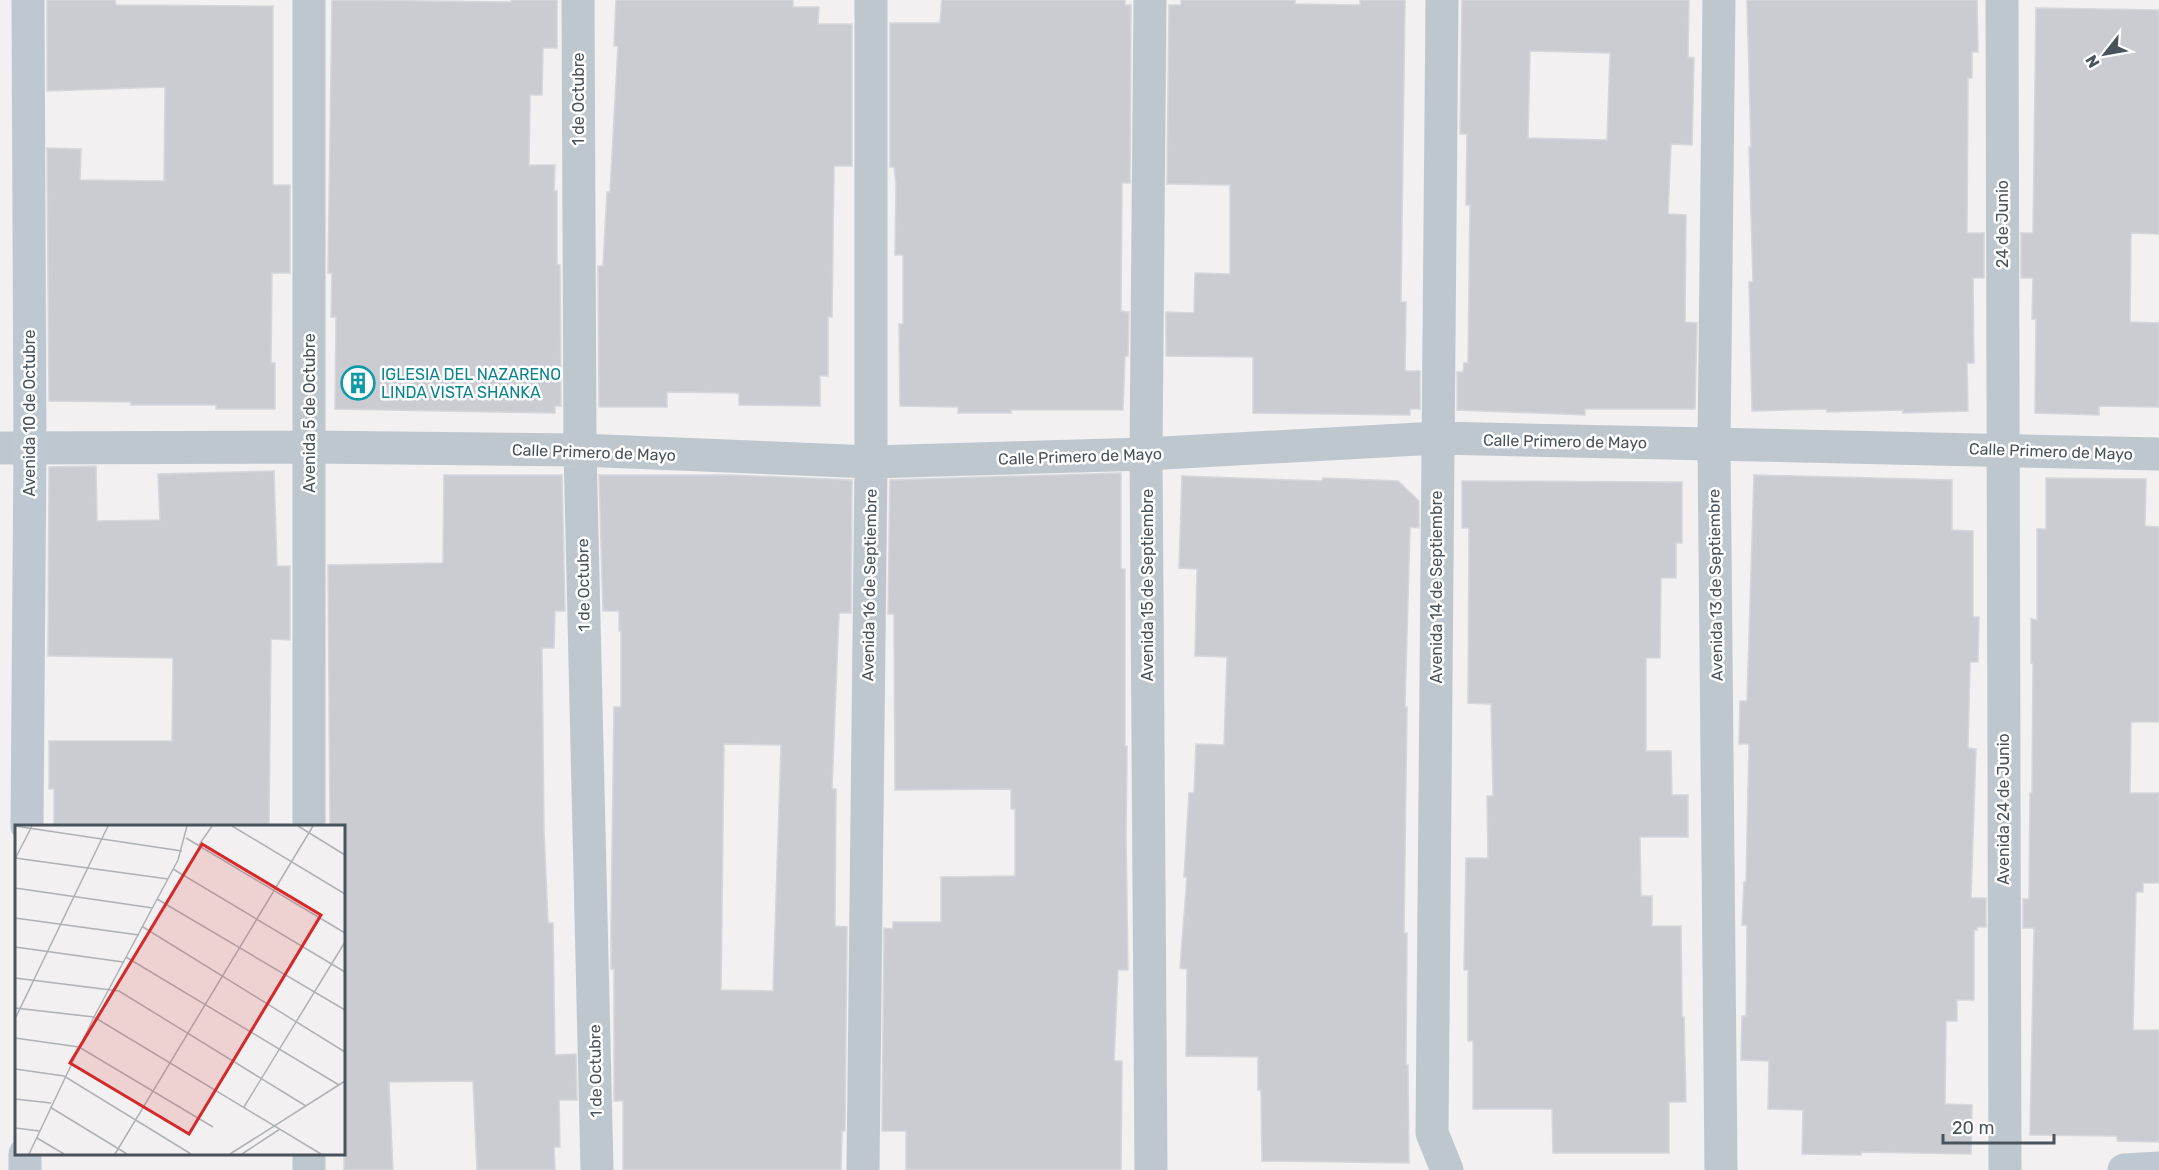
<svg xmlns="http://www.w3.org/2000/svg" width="2159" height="1170" font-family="Rubik,sans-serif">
<rect width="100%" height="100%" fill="#f2f0f0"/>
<path fill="#caccd2" stroke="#d4d6db" stroke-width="1.5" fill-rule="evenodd" d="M 47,0 L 115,0 L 116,5 L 273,6 L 273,185 L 290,185 L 290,273 L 272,273 L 271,363 L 275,363 L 275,409 L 216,409 L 216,405 L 131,405 L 131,402 L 49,401 L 47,148 L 81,149 L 80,180 L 164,181 L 165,87 L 47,91 Z
M 332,0 L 511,2 L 511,0 L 557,0 L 557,48 L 543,48 L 542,95 L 530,95 L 529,165 L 555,165 L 554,191 L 557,191 L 557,264 L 560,265 L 561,406 L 555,406 L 555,413 L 335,409 L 336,317 L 331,317 L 332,273 L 328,273 Z
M 616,0 L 793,0 L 793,7 L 819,7 L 818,24 L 852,24 L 852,166 L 834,166 L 832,317 L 828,317 L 828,376 L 820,376 L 820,406 L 739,405 L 739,393 L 667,392 L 667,407 L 599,407 L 598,266 L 603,266 L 607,192 L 610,192 L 618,46 L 614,46 Z
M 942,0 L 1125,0 L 1125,5 L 1131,5 L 1130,183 L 1122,183 L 1121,311 L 1129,312 L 1128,356 L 1125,356 L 1123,410 L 1011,410 L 1011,413 L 958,413 L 958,407 L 900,406 L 899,324 L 903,324 L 903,255 L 895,255 L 896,184 L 894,167 L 890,167 L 890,23 L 940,23 Z
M 1181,0 L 1295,0 L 1295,4 L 1360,5 L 1360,0 L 1405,0 L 1401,302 L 1406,302 L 1405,371 L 1420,371 L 1420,409 L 1410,409 L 1410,415 L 1253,413 L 1253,357 L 1166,356 L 1166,312 L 1194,313 L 1195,273 L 1230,274 L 1230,185 L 1167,184 L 1169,5 L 1181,5 Z
M 1462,0 L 1689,0 L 1688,57 L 1694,58 L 1692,145 L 1671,144 L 1668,214 L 1686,215 L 1685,322 L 1697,323 L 1695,409 L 1585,409 L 1585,415 L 1457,410 L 1457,372 L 1463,372 L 1464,363 L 1468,363 L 1470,205 L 1466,205 L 1467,134 L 1460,134 ZM 1530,51 L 1610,53 L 1607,140 L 1528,138 Z
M 1747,0 L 1977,0 L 1978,52 L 1972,52 L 1972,78 L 1968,78 L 1967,233 L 1984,233 L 1984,278 L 1973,278 L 1974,363 L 1967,363 L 1968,411 L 1903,413 L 1903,410 L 1827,412 L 1827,409 L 1752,411 L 1749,282 L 1753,282 L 1749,147 L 1751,147 Z
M 2036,8 L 2159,10 L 2159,234 L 2131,233 L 2130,322 L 2159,323 L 2159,407 L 2099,406 L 2099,415 L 2035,413 L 2036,319 L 2032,319 L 2033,278 L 2021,278 L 2021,233 L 2033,233 Z
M 96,466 L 97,521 L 160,520 L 158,474 L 274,471 L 277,566 L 290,566 L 290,640 L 271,639 L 269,826 L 54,826 L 54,789 L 49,789 L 49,741 L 172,741 L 173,658 L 48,656 L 49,467 Z
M 1121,473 L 1121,569 L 1125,569 L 1125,746 L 1127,746 L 1126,838 L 1128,970 L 1118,970 L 1114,1061 L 1122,1061 L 1121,1170 L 906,1170 L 906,1131 L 882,1131 L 884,928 L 893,929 L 893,922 L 941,922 L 941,877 L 1015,876 L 1015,809 L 1011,809 L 1011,789 L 895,790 L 894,614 L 888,614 L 890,480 Z
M 444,475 L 562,475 L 565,611 L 555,611 L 554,648 L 542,648 L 544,831 L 548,923 L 553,923 L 555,1055 L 576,1054 L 577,1100 L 559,1100 L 560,1147 L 554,1147 L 555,1170 L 477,1170 L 473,1081 L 389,1082 L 393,1170 L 344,1170 L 344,826 L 330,826 L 328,565 L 443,563 Z
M 599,475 L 729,475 L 852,480 L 851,613 L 839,613 L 832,789 L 836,789 L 835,926 L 847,927 L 845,1131 L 842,1131 L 841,1170 L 623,1170 L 623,1101 L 614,1101 L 614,969 L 611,969 L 611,922 L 614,707 L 621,707 L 621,631 L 619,631 L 619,611 L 603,611 ZM 724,744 L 781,745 L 773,991 L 721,990 Z
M 1754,475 L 1952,480 L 1952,530 L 1973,531 L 1973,617 L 1979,617 L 1978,662 L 1970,662 L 1968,748 L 1976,749 L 1971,898 L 1986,898 L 1986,927 L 1977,927 L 1977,930 L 1974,930 L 1974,1000 L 1957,1000 L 1957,1021 L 1946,1021 L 1945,1104 L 1972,1105 L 1971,1154 L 1861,1152 L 1861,1155 L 1802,1154 L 1803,1110 L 1768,1109 L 1769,1061 L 1741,1060 L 1742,1016 L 1746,1016 L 1747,925 L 1742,925 L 1744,882 L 1746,882 L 1749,744 L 1739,744 L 1740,701 L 1747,701 Z
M 1182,476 L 1322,481 L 1323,478 L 1398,481 L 1419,501 L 1419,528 L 1410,527 L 1405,707 L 1407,707 L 1404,933 L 1407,933 L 1406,1065 L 1408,1065 L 1409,1163 L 1262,1161 L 1261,1090 L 1258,1090 L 1258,1057 L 1186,1056 L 1187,969 L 1180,968 L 1187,877 L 1184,877 L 1189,793 L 1194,793 L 1196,744 L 1224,745 L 1227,657 L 1195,656 L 1197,569 L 1179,568 Z
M 2046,478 L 2146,479 L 2145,526 L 2159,527 L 2159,722 L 2131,722 L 2130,793 L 2159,793 L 2159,883 L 2143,883 L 2143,892 L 2136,892 L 2133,1030 L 2159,1030 L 2159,1142 L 2117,1141 L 2117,1136 L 2030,1135 L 2034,928 L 2023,928 L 2023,899 L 2029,899 L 2030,793 L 2032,793 L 2033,664 L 2031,663 L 2031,619 L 2037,620 L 2037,529 L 2046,529 Z
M 1462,481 L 1682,482 L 1682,543 L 1676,543 L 1676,578 L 1661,578 L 1660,658 L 1646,658 L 1646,751 L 1671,751 L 1672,795 L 1688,795 L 1688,837 L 1640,837 L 1641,896 L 1652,896 L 1652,926 L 1681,926 L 1682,1017 L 1684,1017 L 1686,1102 L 1669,1102 L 1669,1153 L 1553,1153 L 1552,1109 L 1473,1109 L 1473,1041 L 1468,1041 L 1468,970 L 1464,970 L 1466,858 L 1488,858 L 1487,796 L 1493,796 L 1491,704 L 1468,703 L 1469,528 L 1462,528 Z"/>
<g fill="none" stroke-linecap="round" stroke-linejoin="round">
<path stroke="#bec7ce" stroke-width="33" d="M 578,0 L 580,450 L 597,1170
M 1150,0 L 1146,454 L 1151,1170
M 1442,0 L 1432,1133 L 1447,1170
M 1719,0 L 1714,445 L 1721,1170
M 2002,0 L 2005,1170
M 0,448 L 309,447 L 580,450 L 871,462 L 1146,454 L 1437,438 L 2159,454
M 309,826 L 309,0
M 309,1154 L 309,1170
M 863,1170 L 871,462 L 871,0"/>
<path stroke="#bec8d2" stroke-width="33" d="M 27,826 L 30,449 L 28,0
M 25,1170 L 25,1154
M 2124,1170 L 2159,1168"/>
</g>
<defs>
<symbol id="building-ring" viewBox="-11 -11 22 22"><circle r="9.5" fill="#fff" stroke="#0f9aa8" stroke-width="1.5"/><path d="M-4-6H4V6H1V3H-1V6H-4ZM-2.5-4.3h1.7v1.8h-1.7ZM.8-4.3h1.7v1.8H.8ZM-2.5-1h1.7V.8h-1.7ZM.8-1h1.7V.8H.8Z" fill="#0f9aa8"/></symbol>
</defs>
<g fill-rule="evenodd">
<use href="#building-ring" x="339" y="364" width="38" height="38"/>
</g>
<g text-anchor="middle" stroke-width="5" stroke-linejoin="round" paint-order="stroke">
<g font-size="16" fill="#48535c" stroke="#fff">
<text transform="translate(578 99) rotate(-90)" y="6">1 de Octubre</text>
<text transform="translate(2002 224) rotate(-90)" y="6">24 de Junio</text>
<text transform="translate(29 413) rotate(-90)" y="6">Avenida 10 de Octubre</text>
<text transform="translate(309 413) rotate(-90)" y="6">Avenida 5 de Octubre</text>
<text transform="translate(1565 441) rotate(1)" y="6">Calle Primero de Mayo</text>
<text transform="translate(2051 451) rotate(2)" y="6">Calle Primero de Mayo</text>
<text transform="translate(594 452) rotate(2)" y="6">Calle Primero de Mayo</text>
<text transform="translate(1080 456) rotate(-2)" y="6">Calle Primero de Mayo</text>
<text transform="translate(583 585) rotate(-91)" y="6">1 de Octubre</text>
<text transform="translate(869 585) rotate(-89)" y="6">Avenida 16 de Septiembre</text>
<text transform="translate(1147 585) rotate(-90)" y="6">Avenida 15 de Septiembre</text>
<text transform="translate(1715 585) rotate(-91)" y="6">Avenida 13 de Septiembre</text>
<text transform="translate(1436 587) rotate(-90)" y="6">Avenida 14 de Septiembre</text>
<text transform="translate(2003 809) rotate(-90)" y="6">Avenida 24 de Junio</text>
<text transform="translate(595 1071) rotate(-91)" y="6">1 de Octubre</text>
</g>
<g font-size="16" fill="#0d838f" stroke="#fff" text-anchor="start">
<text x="381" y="380">IGLESIA DEL NAZARENO<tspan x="381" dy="18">LINDA VISTA SHANKA</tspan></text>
</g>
</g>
<g transform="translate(15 825)">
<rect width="330" height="330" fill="#f2f0f0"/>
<path fill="none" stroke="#aeb1b5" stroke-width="1.5" d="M 0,1 L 167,26M 217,1 L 330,69M 283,1 L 330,30M 171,13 L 330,108M 184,20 L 197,1M 0,33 L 153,54M 0,34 L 17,1M 158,44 L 330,147M 0,63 L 138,83M 142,74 L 330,185M 0,93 L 124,110M 128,102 L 330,227M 0,122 L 108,137M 111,132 L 324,260M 0,153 L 104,166 L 291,281M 0,183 L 79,192 L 306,329M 0,194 L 93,1M 0,213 L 64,222 L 198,302M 0,244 L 49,251 L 176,329M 0,274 L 36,278M 35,282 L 112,329M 229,282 L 330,117M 0,303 L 25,306M 22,313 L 49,329M 14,329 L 79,192 L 163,35 L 172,1M 100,329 L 298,1M 215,329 L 330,256M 227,329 L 265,304"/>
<path fill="#d62828" fill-opacity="0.15" stroke="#d62828" stroke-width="3" d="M 187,19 L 306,90 L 174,309 L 55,238 Z"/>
<rect width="330" height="330" fill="none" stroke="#48535c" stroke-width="3"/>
</g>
<g transform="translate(2105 54) rotate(239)" stroke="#ffffff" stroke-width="4.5" paint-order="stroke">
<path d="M0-4.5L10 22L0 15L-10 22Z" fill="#48535c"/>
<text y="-9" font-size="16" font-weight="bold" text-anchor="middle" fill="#48535c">N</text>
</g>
<path d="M1943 1134v9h111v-9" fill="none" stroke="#48535c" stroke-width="3"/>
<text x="1952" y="1134" font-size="18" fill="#48535c" stroke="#ffffff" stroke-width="4.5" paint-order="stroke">20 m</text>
</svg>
